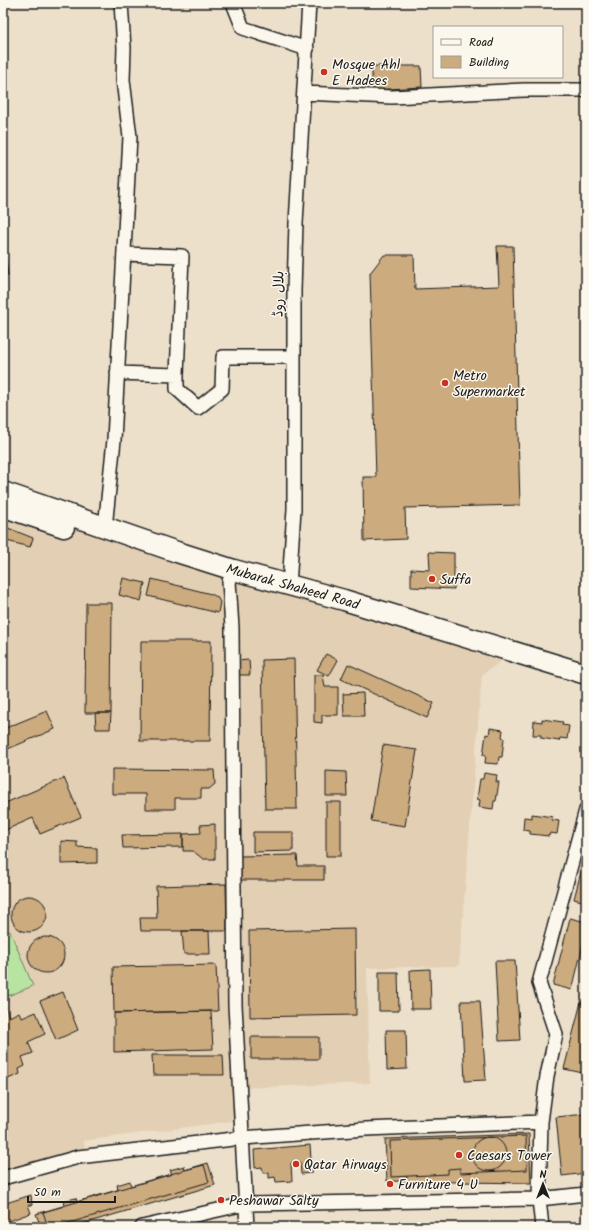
<svg xmlns="http://www.w3.org/2000/svg" width="589" height="1230" font-family="Kalam,'Playpen Sans Arabic',sans-serif">
<rect width="100%" height="100%" fill="#ede0cb"/>
<filter id="ink" filterUnits="userSpaceOnUse"><feTurbulence type="fractalNoise" baseFrequency=".025" numOctaves="2"/><feDisplacementMap in="SourceGraphic" scale="8" xChannelSelector="R" yChannelSelector="G"/><feConvolveMatrix kernelMatrix="1 2 1 2 8 2 1 2 1" color-interpolation-filters="sRGB"/></filter>
<g filter="url(#ink)">
<path fill="#e3d0b4" d="M 3,500 L 508,656 L 482,675 L 459,966 L 367,968 L 370,1083 L 240,1088 L 241,1120 L 83,1141 L 89,1156 L 3,1178 Z"/>
<path fill="#b8e4a1" stroke="#6a805e" d="M 10,931 L 33,986 L 8,996 L 3,984 L 3,934 Z"/>
<path fill="#ccab7f" stroke="#1c1c1c" d="M 372,66 L 421,66 L 422,87 L 372,90 Z
M 3,236 L 8,275 L 3,275 Z
M 497,246 L 513,246 L 520,505 L 405,508 L 406,539 L 364,541 L 363,477 L 376,477 L 370,273 L 384,255 L 414,255 L 415,289 L 499,286 Z
M 3,526 L 33,538 L 30,547 L 3,540 Z
M 429,552 L 454,553 L 454,589 L 411,587 L 411,569 L 430,570 Z
M 123,578 L 145,583 L 141,601 L 119,595 Z
M 152,579 L 211,594 L 217,597 L 220,602 L 218,613 L 148,596 Z
M 86,603 L 112,603 L 111,713 L 85,713 Z
M 141,641 L 211,641 L 210,741 L 140,741 Z
M 326,654 L 338,660 L 329,676 L 317,670 Z
M 294,659 L 297,809 L 265,809 L 262,660 Z
M 249,660 L 250,675 L 235,675 L 235,661 Z
M 348,664 L 434,703 L 427,718 L 341,679 Z
M 314,675 L 323,675 L 325,687 L 338,687 L 338,715 L 322,715 L 322,723 L 314,722 Z
M 363,693 L 364,716 L 344,716 L 343,694 Z
M 47,711 L 55,729 L 3,751 L 3,729 Z
M 95,713 L 111,713 L 110,729 L 96,729 Z
M 542,719 L 563,722 L 562,725 L 569,726 L 567,739 L 560,738 L 559,741 L 541,738 L 541,735 L 533,735 L 534,721 L 542,722 Z
M 490,728 L 503,730 L 502,737 L 504,738 L 502,757 L 499,757 L 498,764 L 485,763 L 486,755 L 483,755 L 486,734 L 489,735 Z
M 383,745 L 417,750 L 405,826 L 371,821 Z
M 112,769 L 214,770 L 215,784 L 209,789 L 201,789 L 201,798 L 175,798 L 175,809 L 146,809 L 146,794 L 112,794 Z
M 326,771 L 346,772 L 347,796 L 326,796 Z
M 484,773 L 497,775 L 496,782 L 499,782 L 496,801 L 494,801 L 493,809 L 479,807 L 480,800 L 477,799 L 480,779 L 483,779 Z
M 64,778 L 81,817 L 40,834 L 33,818 L 3,831 L 3,804 Z
M 326,802 L 341,802 L 341,856 L 326,856 Z
M 532,814 L 553,817 L 552,820 L 559,821 L 557,834 L 550,833 L 549,836 L 530,834 L 530,831 L 523,830 L 524,817 L 532,818 Z
M 215,824 L 215,859 L 203,859 L 193,851 L 183,851 L 183,834 L 201,833 L 200,825 Z
M 253,832 L 293,832 L 293,851 L 253,852 Z
M 183,834 L 183,847 L 123,848 L 122,835 Z
M 61,841 L 77,842 L 77,847 L 97,848 L 97,863 L 61,864 Z
M 586,852 L 586,902 L 574,899 Z
M 297,855 L 298,866 L 324,866 L 324,880 L 239,880 L 239,856 Z
M 226,884 L 227,931 L 141,931 L 140,918 L 157,918 L 156,886 Z
M11 914a18 18 0 1 1 36 0a18 18 0 1 1-36 0Z
M 570,918 L 586,922 L 586,933 L 572,990 L 553,985 Z
M 355,929 L 356,1015 L 250,1017 L 249,931 Z
M 182,931 L 209,931 L 210,954 L 184,954 Z
M28 955a18 18 0 1 1 36 0a18 18 0 1 1-36 0Z
M 495,961 L 515,961 L 520,1040 L 499,1041 Z
M 216,965 L 218,1011 L 114,1013 L 113,967 Z
M 430,969 L 431,1009 L 411,1009 L 410,970 Z
M 379,972 L 398,972 L 399,1011 L 379,1011 Z
M 63,992 L 78,1030 L 56,1040 L 40,1001 Z
M 461,1001 L 480,1001 L 486,1080 L 465,1081 Z
M 581,1002 L 586,1003 L 586,1063 L 583,1073 L 564,1069 Z
M 6,1008 L 9,1017 L 19,1012 L 22,1018 L 36,1012 L 45,1034 L 28,1042 L 33,1053 L 22,1057 L 25,1066 L 19,1069 L 20,1074 L 3,1081 L 3,1009 Z
M 211,1011 L 213,1049 L 114,1052 L 114,1013 Z
M 386,1030 L 406,1030 L 407,1069 L 387,1070 Z
M 251,1037 L 319,1037 L 319,1059 L 251,1059 Z
M 152,1055 L 223,1055 L 224,1075 L 153,1075 Z
M 586,1114 L 586,1173 L 562,1176 L 556,1117 Z
M 529,1134 L 531,1183 L 387,1181 L 385,1139 Z
M 526,1136 L 527,1170 L 460,1173 L 460,1168 L 448,1169 L 448,1174 L 391,1177 L 390,1141 Z
M472 1154a17 17 0 1 1 34 0a17 17 0 1 1-34 0Z
M 310,1145 L 312,1173 L 301,1174 L 300,1162 L 291,1163 L 292,1181 L 276,1182 L 275,1177 L 269,1178 L 269,1173 L 263,1173 L 262,1167 L 255,1168 L 254,1150 Z
M 208,1163 L 215,1185 L 72,1227 L 41,1227 L 36,1214 Z
M 204,1165 L 209,1182 L 55,1227 L 48,1227 L 43,1212 L 64,1206 L 63,1201 L 76,1198 L 77,1202 L 118,1190 L 117,1185 L 130,1181 L 131,1186 L 172,1174 L 170,1170 L 184,1166 L 185,1170 Z
M 31,1195 L 32,1205 L 28,1205 L 31,1213 L 3,1223 L 3,1204 Z
M 28,1222 L 29,1227 L 12,1227 Z"/>
<g fill="none" stroke-linecap="round" stroke-linejoin="round">
<defs>
<path id="minor" d="M 233,3 L 243,28 L 307,49
M 304,93 L 392,97 L 524,90 L 582,90 L 586,91
M 124,254 L 182,256 L 177,375
M 117,373 L 177,375 L 177,389 L 198,408 L 222,389 L 223,357 L 294,357
M 105,528 L 114,440 L 130,137 L 123,80 L 124,48 L 121,3
M 229,581 L 232,628 L 233,778 L 235,1005 L 247,1227
M 289,586 L 294,509 L 294,291 L 296,223 L 309,3
M 3,1178 L 78,1157 L 242,1138 L 366,1129 L 541,1122
M 142,1227 L 245,1204 L 539,1199 L 586,1194
M 542,1227 L 539,1199 L 541,1122 L 547,1076 L 556,1034 L 539,983 L 586,810"/>
<g id="primary">
<path id="s1" d="M 3,492 L 177,552 L 234,570 L 344,600 L 586,674"/>
<path d="M 5,507 L 64,527"/>
</g>
</defs>
<use href="#minor" stroke="#1c1c1c" stroke-width="16"/>
<use href="#primary" stroke="#1c1c1c" stroke-width="23"/>
<use href="#minor" stroke="#fbf7ec" stroke-width="13"/>
<use href="#primary" stroke="#fbf7ec" stroke-width="20"/>
</g>
</g>
<g fill="#c8321e" stroke="#fbf7ec" stroke-width="1.5">
<circle cx="324" cy="72" r="4"/>
<circle cx="445" cy="383" r="4"/>
<circle cx="432" cy="579" r="4"/>
<circle cx="459" cy="1155" r="4"/>
<circle cx="296" cy="1164" r="4"/>
<circle cx="390" cy="1184" r="4"/>
<circle cx="221" cy="1200" r="4"/>
</g>
<g text-anchor="middle" stroke-width="3" stroke-linejoin="round" paint-order="stroke">
<g font-size="14" fill="#1c1c1c" stroke="#fbf7ec" text-anchor="start">
<text x="332" y="69">Mosque Ahl<tspan x="332" dy="16">E Hadees</tspan></text>
<text x="453" y="380">Metro<tspan x="453" dy="16">Supermarket</tspan></text>
<text x="440" y="584">Suffa</text>
<text x="467" y="1160">Caesars Tower</text>
<text x="304" y="1169">Qatar Airways</text>
<text x="398" y="1189">Furniture 4 U</text>
<text x="229" y="1205">Peshawar Salty</text>
</g>
<g font-size="14" fill="#1c1c1c" stroke="#fbf7ec">
<text transform="translate(278 294) rotate(-89)" y="5">بلال روڈ</text>
<text dy="5" stroke="none"><textPath href="#s1" startOffset="305">Mubarak Shaheed Road</textPath></text>
</g>
</g>
<rect width="589" height="1230" fill="none" stroke="#fbf7ec" stroke-width="16"/>
<rect x="8" y="8" width="573" height="1214" fill="none" stroke="#1c1c1c" stroke-width="1.5" filter="url(#ink)"/>
<rect x="433" y="26" width="130" height="52" fill="#fbf7ec" stroke="#a29f99"/>
<rect x="441" y="39" width="20" height="6" fill="#fbf7ec" stroke="#a29f99"/>
<text x="469" y="46" font-size="12" fill="#1c1c1c">Road</text>
<rect x="441" y="56" width="20" height="12" fill="#ccab7f" stroke="#a29f99"/>
<text x="469" y="66" font-size="12" fill="#1c1c1c">Building</text>
<g transform="translate(543 1184)" stroke="#fbf7ec" stroke-width="3" paint-order="stroke">
<path d="M0-3L7 15L0 10L-7 15Z" fill="#1c1c1c"/>
<text y="-6" font-size="11" font-weight="bold" text-anchor="middle" fill="#1c1c1c">N</text>
</g>
<path d="M28 1196v6h87v-6" fill="none" stroke="#1c1c1c" stroke-width="2"/>
<text x="34" y="1196" font-size="12" fill="#1c1c1c" stroke="#fbf7ec" stroke-width="3" paint-order="stroke">50 m</text>
</svg>
